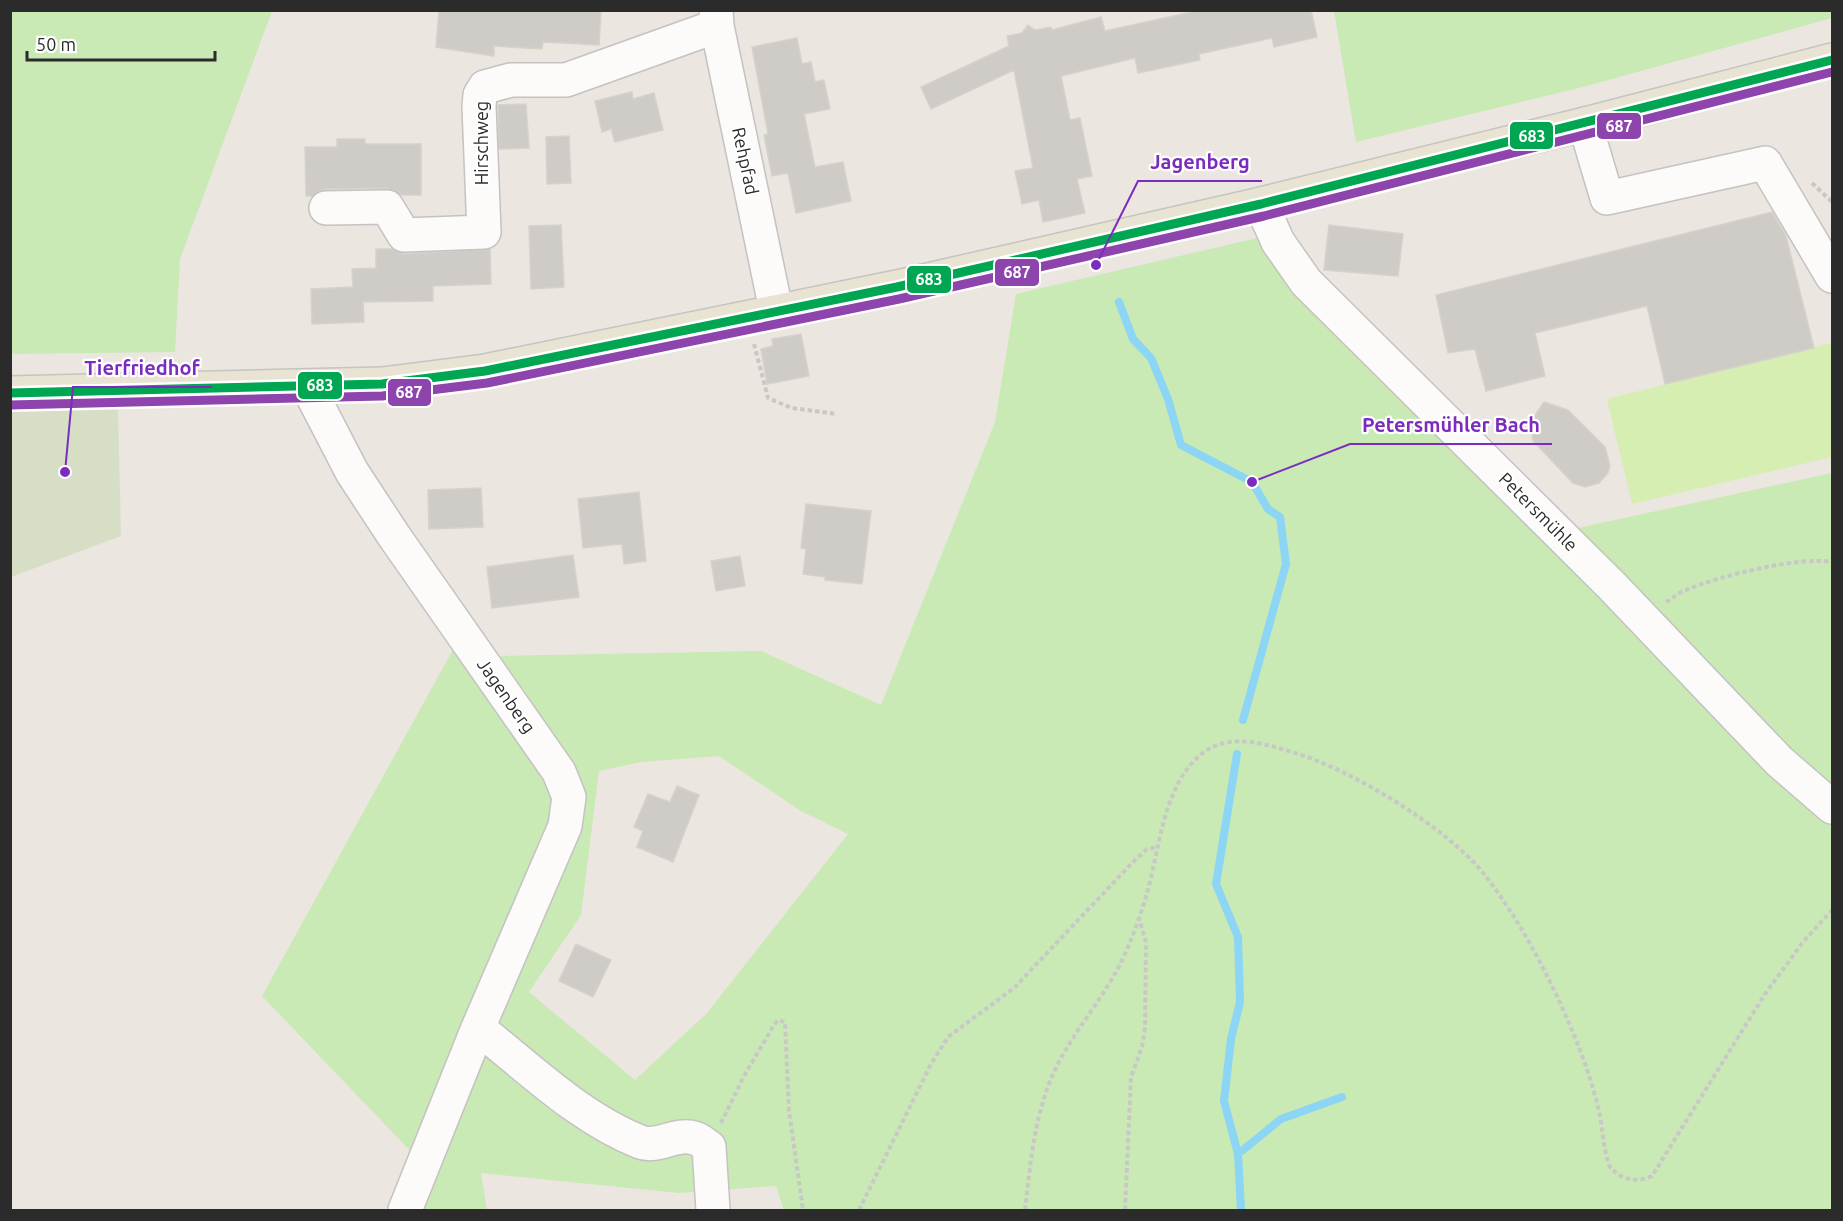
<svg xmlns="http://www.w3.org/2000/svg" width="1843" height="1221" font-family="Ubuntu,sans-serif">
<rect width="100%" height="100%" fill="#ebe6e0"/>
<path fill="#c9e9b5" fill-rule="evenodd" d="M 1832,10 L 1832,18 L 1583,87 L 1356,142 L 1334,11 Z
M 10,11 L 272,11 L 180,259 L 175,352 L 11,354 Z
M 1266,236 L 1564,531 L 1832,473 L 1832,1210 L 784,1210 L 776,1186 L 679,1193 L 481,1173 L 487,1210 L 414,1210 L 575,825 L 497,664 L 501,656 L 761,651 L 881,705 L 995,422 L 1016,294 ZM 719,756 L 801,811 L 848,834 L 707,1013 L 635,1080 L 529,992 L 581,915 L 599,771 L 641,762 Z
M 455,646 L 569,797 L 419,1160 L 262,996 Z"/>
<path fill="#d6dfc6" d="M 118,407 L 121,536 L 11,577 L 11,409 Z"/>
<path fill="#d6eeb2" d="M 1832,343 L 1832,457 L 1632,504 L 1607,399 Z"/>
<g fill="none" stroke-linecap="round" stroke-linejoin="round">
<path stroke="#8cd5f4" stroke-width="8" d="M 1119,302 L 1133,339 L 1151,358 L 1168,399 L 1181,445 L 1252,482 L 1268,509 L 1280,517 L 1286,564 L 1243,720
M 1237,754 L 1216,884 L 1238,937 L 1240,1002 L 1231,1039 L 1224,1101 L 1238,1154 L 1241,1210
M 1238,1154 L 1281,1119 L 1342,1097"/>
</g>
<path fill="#cfccc7" stroke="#d5d2cc" stroke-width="1.5" d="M 439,10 L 601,10 L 599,45 L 543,42 L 542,49 L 494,46 L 494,56 L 436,47 Z
M 1201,10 L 1311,10 L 1317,37 L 1274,47 L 1272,38 L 1199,54 L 1200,60 L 1138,73 L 1135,58 L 1061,76 L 1070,120 L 1080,118 L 1092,176 L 1077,179 L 1085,213 L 1043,222 L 1039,200 L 1022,204 L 1015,171 L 1033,168 L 1014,70 L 931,109 L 921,87 L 1009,46 L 1007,36 L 1022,33 L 1028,25 L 1035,30 L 1051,27 L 1052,30 L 1101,17 L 1105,31 Z
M 797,38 L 802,64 L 811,62 L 815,82 L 824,80 L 830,109 L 804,114 L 815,167 L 843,162 L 851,201 L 796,213 L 788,173 L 772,176 L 764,135 L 768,134 L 752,47 Z
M 632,92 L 633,99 L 654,93 L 663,130 L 615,142 L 611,129 L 602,132 L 595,101 Z
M 526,104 L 529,148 L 499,149 L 498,105 Z
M 569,136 L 571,183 L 547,184 L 546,137 Z
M 337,139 L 365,139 L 365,144 L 421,144 L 421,195 L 401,195 L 387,188 L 326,189 L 313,196 L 306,196 L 305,147 L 337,147 Z
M 1772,212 L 1786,236 L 1814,348 L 1665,384 L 1647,306 L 1535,333 L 1545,376 L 1486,391 L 1475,349 L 1448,353 L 1436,295 Z
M 561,225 L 564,287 L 531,289 L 529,226 Z
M 1329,225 L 1403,234 L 1398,276 L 1324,270 Z
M 376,249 L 392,249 L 405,254 L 490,249 L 491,284 L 433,286 L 433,301 L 363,302 L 364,322 L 312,324 L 311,289 L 353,287 L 352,269 L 376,268 Z
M 801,334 L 809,376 L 767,384 L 761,349 L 773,346 L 772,339 Z
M 1544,402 L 1568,410 L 1605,447 L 1610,466 L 1608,473 L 1599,483 L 1585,487 L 1573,483 L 1533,441 L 1530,423 Z
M 481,488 L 483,527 L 429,529 L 428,490 Z
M 639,492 L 646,561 L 624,564 L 622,544 L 583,548 L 578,499 Z
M 806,504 L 871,511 L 862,584 L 825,580 L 825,577 L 803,574 L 806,549 L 801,548 Z
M 573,555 L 579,597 L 492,608 L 487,567 Z
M 740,556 L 745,586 L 716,591 L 711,561 Z
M 677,786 L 699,795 L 673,862 L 637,847 L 643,831 L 634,827 L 648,794 L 670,802 Z
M 576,944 L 611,960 L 593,997 L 559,981 Z"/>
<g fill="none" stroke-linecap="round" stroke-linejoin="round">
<defs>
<path id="minor" d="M 716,10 L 717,26 L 776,310
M 1585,124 L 1607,198 L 1765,163 L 1832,276
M 1261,204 L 1278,242 L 1306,282 L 1612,586 L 1779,761 L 1832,807
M 326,208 L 387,207 L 404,235 L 484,232 L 479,106 L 480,95 L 485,87 L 511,80 L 566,80 L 717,26
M 308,387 L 352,472 L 394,536 L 559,772 L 569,797 L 565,826 L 478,1028 L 405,1210
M 478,1028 C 529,1068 578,1117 640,1142 C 658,1149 676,1132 694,1138 C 699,1139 705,1144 709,1147 L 713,1210"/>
<path id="major" d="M 10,393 L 382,384 L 485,371 L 897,287 L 1261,204 L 1585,124 L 1832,60"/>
</defs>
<use href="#minor" stroke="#c4c2c2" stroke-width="36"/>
<use href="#major" stroke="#c5c4c1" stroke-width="36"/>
<path stroke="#c8c8c7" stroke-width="4" stroke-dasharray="4.5 3" stroke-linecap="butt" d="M 1812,183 L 1832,202
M 754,344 L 768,398 L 792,408 L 837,414
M 1666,602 C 1673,598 1679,592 1686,590 C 1719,576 1799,556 1832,562
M 721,1123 L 744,1076 L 774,1025 L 778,1020 L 785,1022 L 789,1111 L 803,1210
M 859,1210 L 931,1064 L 948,1037 L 1014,988 L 1132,863 L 1147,849 L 1159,847
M 1025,1210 C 1031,1159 1035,1106 1060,1060 C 1081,1021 1111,989 1128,947 C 1135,930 1142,911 1147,893 C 1159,852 1162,797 1192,763 C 1220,731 1256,741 1292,752 C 1351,769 1446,827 1484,874 C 1522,922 1556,989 1578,1045 C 1586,1066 1594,1089 1599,1111 C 1603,1130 1603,1149 1610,1167 C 1621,1180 1636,1183 1652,1176 L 1765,994 L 1803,942 L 1832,910
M 1125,1210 L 1131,1077 L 1142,1047 L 1145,1028 L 1146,942 L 1139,919"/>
<use href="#minor" stroke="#fcfbfa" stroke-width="33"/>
<use href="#major" stroke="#e8e3d2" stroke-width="33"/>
<defs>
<path id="bus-1" d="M 10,393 L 382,384 L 485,371 L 897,287 L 1261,204 L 1832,60"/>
<path id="bus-2" d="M 10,405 L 382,396 L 487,383 L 899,299 L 1264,216 L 1832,72"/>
</defs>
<use href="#bus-1" stroke="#fff" stroke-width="14"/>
<use href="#bus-2" stroke="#fff" stroke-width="14"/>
<use href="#bus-1" stroke="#00a651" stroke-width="9"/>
<use href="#bus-2" stroke="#8e44ad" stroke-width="9"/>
</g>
<g text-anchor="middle" stroke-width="4.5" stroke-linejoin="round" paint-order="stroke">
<g font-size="18" fill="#2b2b2b" stroke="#fff">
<text transform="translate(482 143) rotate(-90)" y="6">Hirschweg</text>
<text transform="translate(745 161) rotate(78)" y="6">Rehpfad</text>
<text transform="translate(1538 512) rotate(45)" y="6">Petersmühle</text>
<text transform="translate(506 696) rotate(55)" y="6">Jagenberg</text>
</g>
</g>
<path fill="none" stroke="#7b2cbf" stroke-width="2" d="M1096 265L1138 181H1262M65 472L73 387H212M1252 482L1350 444H1552"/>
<g fill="#7b2cbf" stroke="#fff" stroke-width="2">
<circle cx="1096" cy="265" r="6"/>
<circle cx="65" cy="472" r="6"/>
<circle cx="1252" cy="482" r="6"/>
</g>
<g font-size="20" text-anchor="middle" font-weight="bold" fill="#7b2cbf" stroke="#fff" stroke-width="4.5" stroke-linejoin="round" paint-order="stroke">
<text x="1200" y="169">Jagenberg</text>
<text x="142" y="375">Tierfriedhof</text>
<text x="1451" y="432">Petersmühler Bach</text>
</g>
<g stroke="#fff" stroke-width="2">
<rect x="1596" y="112" width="46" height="28" rx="6" fill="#8e44ad"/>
<rect x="1509" y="121" width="45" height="29" rx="6" fill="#00a651"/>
<rect x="994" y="258" width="46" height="29" rx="6" fill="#8e44ad"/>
<rect x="906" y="265" width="46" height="29" rx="6" fill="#00a651"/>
<rect x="297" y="371" width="46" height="29" rx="6" fill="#00a651"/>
<rect x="387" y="378" width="45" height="29" rx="6" fill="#8e44ad"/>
</g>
<g font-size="16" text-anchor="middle" font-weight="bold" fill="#fff">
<text x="1619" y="132">687</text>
<text x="1532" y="142">683</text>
<text x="1017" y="278">687</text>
<text x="929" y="285">683</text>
<text x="320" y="391">683</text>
<text x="409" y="398">687</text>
</g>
<rect width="1843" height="1221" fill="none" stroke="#2b2b2b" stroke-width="24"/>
<path d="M27 51v9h188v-9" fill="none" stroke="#2b2b2b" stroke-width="3"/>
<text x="36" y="51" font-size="18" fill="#2b2b2b" stroke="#ffffff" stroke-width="4.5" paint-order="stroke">50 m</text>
</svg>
